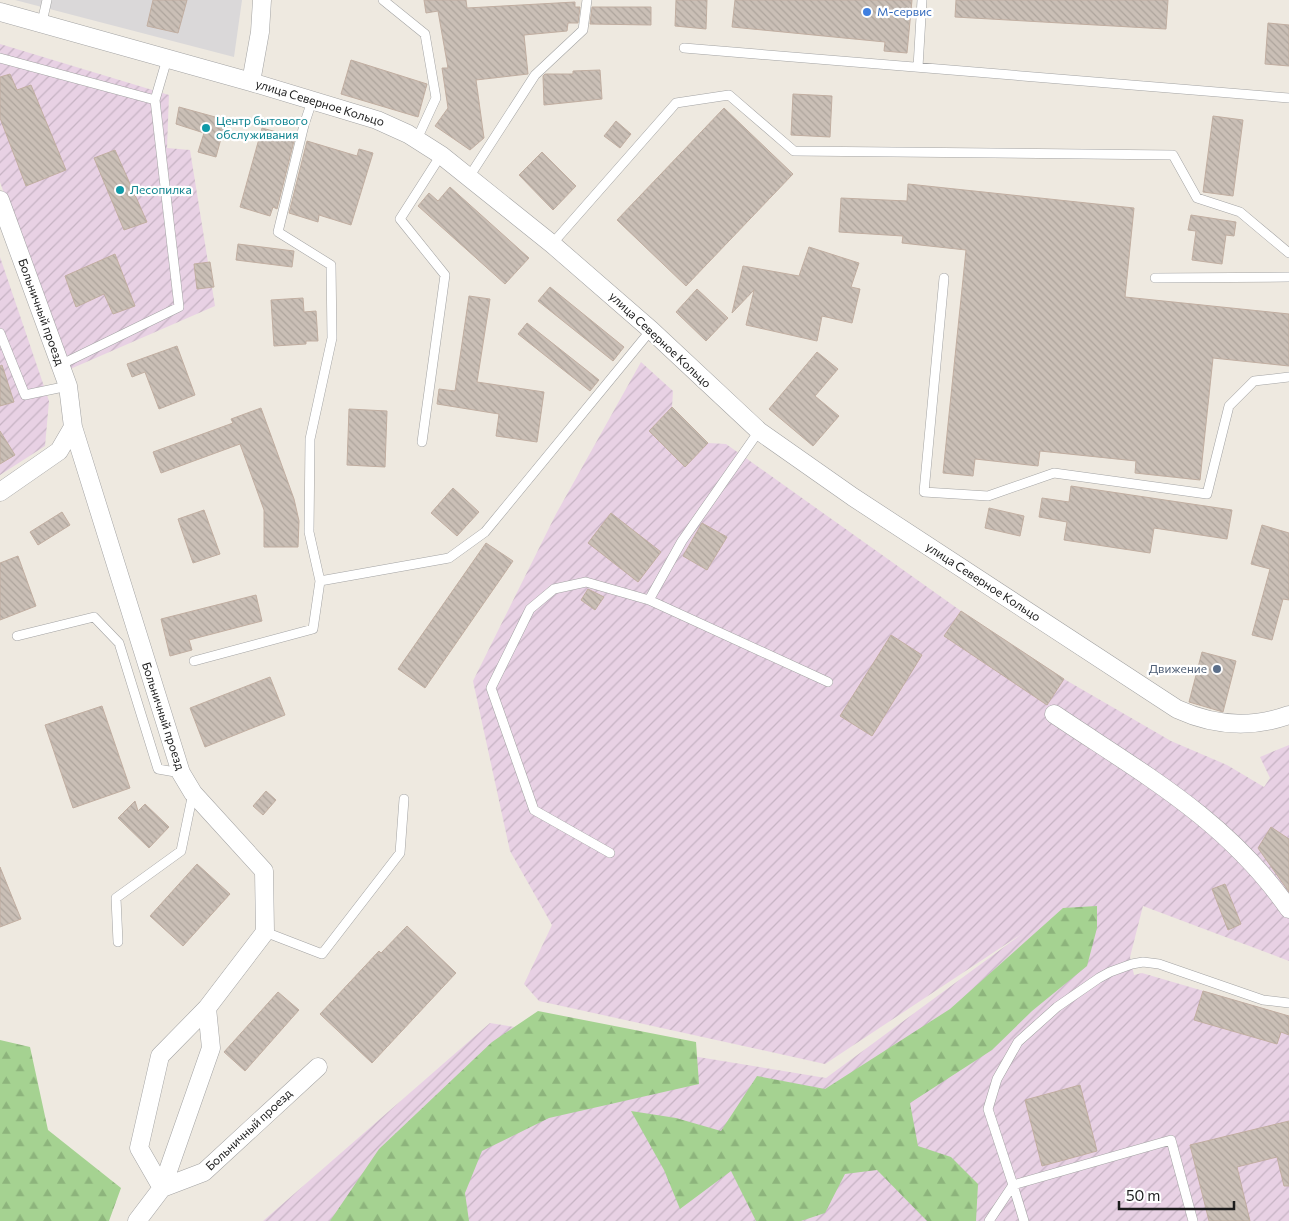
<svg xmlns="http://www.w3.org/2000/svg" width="1289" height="1221" font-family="Commissioner,sans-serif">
<defs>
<pattern id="industrial-furrows" width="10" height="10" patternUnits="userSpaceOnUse" patternTransform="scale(1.25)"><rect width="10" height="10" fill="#e8d1e4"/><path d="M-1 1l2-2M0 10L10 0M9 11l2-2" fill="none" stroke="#c6b3c3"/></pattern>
<pattern id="forest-firs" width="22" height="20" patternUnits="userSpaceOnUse" patternTransform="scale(1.25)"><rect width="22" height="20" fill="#a5d291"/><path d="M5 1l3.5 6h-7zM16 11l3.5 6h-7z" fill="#8db47c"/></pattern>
<pattern id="building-back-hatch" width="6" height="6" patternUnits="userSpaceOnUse" patternTransform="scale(1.25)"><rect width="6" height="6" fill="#cabfb6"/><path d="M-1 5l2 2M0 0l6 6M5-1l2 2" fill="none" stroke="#ada49c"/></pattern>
</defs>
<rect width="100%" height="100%" fill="#eee9e0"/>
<path fill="#dad8d9" d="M 15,0 L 242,0 L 234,57 Z"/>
<path fill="url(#industrial-furrows)" d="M 0,44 L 169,95 L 167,148 L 190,150 L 215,306 L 68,370 L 0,182 Z
M 0,257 L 49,401 L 45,446 L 0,475 Z
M 641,362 L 673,391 L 672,407 L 708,443 L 726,444 L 961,611 L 1064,679 L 1171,741 L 1227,765 L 1264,787 L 1270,778 L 1260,757 L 1289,745 L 1289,961 L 1143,906 L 1130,957 L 1134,975 L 1142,973 L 1289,1016 L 1289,1221 L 263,1221 L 490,1023 L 826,1078 L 1023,933 L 825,1064 L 539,1001 L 524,984 L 552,925 L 510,851 L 473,681 L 556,514 Z"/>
<path fill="url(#forest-firs)" d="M 1097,906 L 1097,928 L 1087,966 L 1032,1011 L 992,1050 L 910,1103 L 918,1146 L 951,1157 L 978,1184 L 976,1221 L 927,1221 L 877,1170 L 845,1174 L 825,1213 L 801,1221 L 756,1221 L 731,1171 L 680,1209 L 664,1170 L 631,1111 L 676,1118 L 721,1131 L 757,1076 L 825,1089 L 950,1009 L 1063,908 Z
M 538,1011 L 696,1042 L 699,1084 L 549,1118 L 482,1151 L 465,1193 L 469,1221 L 330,1221 L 379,1149 L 492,1042 Z
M 0,1040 L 30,1047 L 48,1130 L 121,1188 L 109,1221 L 0,1221 Z"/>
<path fill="url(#building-back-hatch)" stroke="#c1aea1" d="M 153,0 L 187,0 L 178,33 L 147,26 Z
M 424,0 L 466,0 L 467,8 L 575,2 L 575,7 L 580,7 L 578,23 L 568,23 L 567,31 L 524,35 L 528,74 L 476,80 L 484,138 L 470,150 L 435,126 L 448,108 L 442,68 L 448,68 L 438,11 L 426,13 Z
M 676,0 L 707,0 L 706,29 L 675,26 Z
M 735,0 L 912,0 L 907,53 L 884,51 L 885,42 L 732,27 Z
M 956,0 L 1168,0 L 1166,29 L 955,17 Z
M 592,7 L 651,7 L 651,25 L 590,24 Z
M 1268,23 L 1289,25 L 1289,66 L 1265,64 Z
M 351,60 L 427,84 L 418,117 L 341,94 Z
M 600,70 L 602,99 L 544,105 L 543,76 L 545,74 L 573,74 L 573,71 Z
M 10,74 L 17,90 L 31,85 L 66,170 L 26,186 L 0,118 L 0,77 Z
M 793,94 L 832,96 L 830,137 L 791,135 Z
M 179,107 L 226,120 L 216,157 L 198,152 L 204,133 L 176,124 Z
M 724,108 L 793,174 L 686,286 L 617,220 Z
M 1213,116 L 1243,120 L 1233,196 L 1203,192 Z
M 616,121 L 631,134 L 620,148 L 604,136 Z
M 262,128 L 295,137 L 277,209 L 273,207 L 270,216 L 240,207 Z
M 307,141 L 357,156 L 359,149 L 373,153 L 351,225 L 319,215 L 318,222 L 289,213 Z
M 115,150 L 147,222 L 124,230 L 94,158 Z
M 542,152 L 576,186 L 553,210 L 519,175 Z
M 908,184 L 1134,208 L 1125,297 L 1289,314 L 1289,366 L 1213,358 L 1200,480 L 1135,473 L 1136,461 L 1040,451 L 1038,466 L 975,459 L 973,476 L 943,473 L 966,250 L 902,243 L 903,236 L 839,232 L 841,198 L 907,201 Z
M 450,187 L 529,258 L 505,284 L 418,206 L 429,193 L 438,201 Z
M 1191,215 L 1236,222 L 1234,236 L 1226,235 L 1222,264 L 1192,260 L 1196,231 L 1188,230 Z
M 238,244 L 294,251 L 292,267 L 236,260 Z
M 809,247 L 859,263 L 851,287 L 860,289 L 852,323 L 822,316 L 817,341 L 746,325 L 754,290 L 732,313 L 743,266 L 799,276 Z
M 115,254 L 135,306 L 113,314 L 104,294 L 76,307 L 65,276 Z
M 210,262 L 214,287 L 197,289 L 194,264 Z
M 550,287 L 624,347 L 613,361 L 538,301 Z
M 697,289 L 728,318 L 706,341 L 676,312 Z
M 469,296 L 490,299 L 477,382 L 544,392 L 537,442 L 496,436 L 499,414 L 437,404 L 439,389 L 455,391 Z
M 303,298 L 304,312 L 316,311 L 318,341 L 306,341 L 306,344 L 274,346 L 271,300 Z
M 527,323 L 599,380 L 590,391 L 518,334 Z
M 177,346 L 195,395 L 159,409 L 145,372 L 132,377 L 127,364 Z
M 817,352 L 838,369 L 815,396 L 839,416 L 813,446 L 769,409 Z
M 2,365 L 14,402 L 0,406 L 0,366 Z
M 672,407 L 708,443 L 685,467 L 649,431 Z
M 261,408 L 294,499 L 299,521 L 298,547 L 264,547 L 264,510 L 240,444 L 161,473 L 153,452 L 233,423 L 231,419 Z
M 349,409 L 387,411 L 385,467 L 347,465 Z
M 0,431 L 15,455 L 0,464 Z
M 1071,486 L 1232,510 L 1227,539 L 1154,528 L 1150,553 L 1064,540 L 1067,522 L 1039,517 L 1042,498 L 1069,502 Z
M 453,488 L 479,512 L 457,536 L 431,513 Z
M 989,508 L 1024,516 L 1020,536 L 985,528 Z
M 204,510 L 220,554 L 193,563 L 178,519 Z
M 62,512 L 70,525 L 38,545 L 30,532 Z
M 611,513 L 661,552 L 638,582 L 588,543 Z
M 702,523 L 727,537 L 707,570 L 683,556 Z
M 1262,525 L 1289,533 L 1289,600 L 1283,599 L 1272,640 L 1252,635 L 1270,569 L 1251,564 Z
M 486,543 L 513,561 L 425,688 L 398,669 Z
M 18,556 L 36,606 L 0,620 L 0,563 Z
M 588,589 L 604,597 L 595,610 L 581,600 Z
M 256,595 L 262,621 L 189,640 L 192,650 L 170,656 L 161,619 Z
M 961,611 L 1064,679 L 1047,705 L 944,636 Z
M 891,635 L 922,655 L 872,736 L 840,716 Z
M 1202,652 L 1236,661 L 1223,712 L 1189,702 Z
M 270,677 L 285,715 L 205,747 L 190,708 Z
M 102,706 L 130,788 L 73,808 L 45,725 Z
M 266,791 L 276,800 L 263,815 L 253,806 Z
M 135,801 L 138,811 L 145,804 L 169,827 L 149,848 L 118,818 Z
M 1271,827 L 1289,839 L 1289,892 L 1258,848 Z
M 197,864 L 230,894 L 183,946 L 150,916 Z
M 0,867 L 21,919 L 0,927 Z
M 1225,884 L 1241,924 L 1228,930 L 1212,889 Z
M 407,926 L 456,973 L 372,1063 L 320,1014 L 379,951 L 381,953 Z
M 1203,991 L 1289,1016 L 1289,1035 L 1281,1032 L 1277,1044 L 1194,1020 Z
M 278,992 L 299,1010 L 245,1071 L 224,1052 Z
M 1080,1085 L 1097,1151 L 1042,1166 L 1025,1100 Z
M 1289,1121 L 1289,1186 L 1284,1186 L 1277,1157 L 1237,1167 L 1250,1221 L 1209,1221 L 1190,1145 Z"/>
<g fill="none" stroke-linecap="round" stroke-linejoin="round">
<defs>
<path id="service" d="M 383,0 L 425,34 L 436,98 L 417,139
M 42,22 L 47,0
M 684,48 L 1289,98
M 0,58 L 155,100 L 179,307 L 60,365
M 918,67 L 922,0
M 155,100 L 167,59
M 312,101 L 304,125 L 278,232 L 331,265 L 332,338 L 310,439 L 309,532 L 320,581
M 469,177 L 535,75 L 583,30 L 587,0
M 552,244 L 676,103 L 729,95 L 794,151 L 1173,155 L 1197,198 L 1240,212 L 1289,253
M 944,278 L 924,492 L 988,496 L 1054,473 L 1207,494 L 1229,406 L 1254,381 L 1289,377
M 1155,278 L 1289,277
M 0,333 L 25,395 L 68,386
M 422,442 L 445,275 L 400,219 L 441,155
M 649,600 L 828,682
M 17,636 L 94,617 L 119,643 L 158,769 L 181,773
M 194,661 L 313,629 L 320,581 L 449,558 L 485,532 L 651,330
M 610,853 L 534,810 L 491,688 L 530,609 L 554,589 L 586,582 L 649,600 L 682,541 L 759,431
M 265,932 L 322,954 L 400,853 L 404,799
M 118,942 L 116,898 L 181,851 L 193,793
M 989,1221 L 1013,1185 L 988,1109 L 997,1079 L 1018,1042 L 1057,1007 L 1099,978 L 1110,972 L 1132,964 L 1143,962 L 1159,964 L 1263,1000 L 1289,1003
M 1024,1221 L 1013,1185 L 1171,1140 L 1193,1221"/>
<path id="minor" d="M 0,12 L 251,82 L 377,120 L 408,134 L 441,155 L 552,244 L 651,330 L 759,431 L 853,497 L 1177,709 C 1214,726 1250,729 1289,715
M 251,82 L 260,32 L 262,0
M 0,200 L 68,386 L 73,427 L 181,773 L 193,793 L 264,871 L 265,932 L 207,1008 L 160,1056 L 139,1148 L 162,1188 L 204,1172 L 318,1067
M 0,492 L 59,451 L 73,427
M 1054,714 C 1143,774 1226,819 1289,909
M 137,1221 L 162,1188 L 211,1048 L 207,1008"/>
</defs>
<use href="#service" stroke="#a3a3a3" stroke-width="10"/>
<use href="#minor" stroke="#a3a3a3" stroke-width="19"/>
<use href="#service" stroke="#fff" stroke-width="9"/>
<use href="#minor" stroke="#fff" stroke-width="18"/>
</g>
<circle fill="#3f7fe0" stroke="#fff" stroke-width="2" cx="867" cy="12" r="5"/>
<g fill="#0f9aa8" stroke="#fff" stroke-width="2">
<circle cx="206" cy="128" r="5"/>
<circle cx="120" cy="190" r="5"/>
</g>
<circle fill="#5c6f8a" stroke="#fff" stroke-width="2" cx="1217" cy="669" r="5"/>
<g text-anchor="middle" stroke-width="4.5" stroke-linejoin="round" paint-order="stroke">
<g font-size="12" fill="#366cbe" stroke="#fff" text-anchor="start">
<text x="877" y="16">М-сервис</text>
</g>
<g font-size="12" fill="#1c1c1c" stroke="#fff">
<text transform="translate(320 103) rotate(17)" y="4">улица Северное Кольцо</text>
<text transform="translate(41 312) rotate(70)" y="4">Больничный проезд</text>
<text transform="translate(660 340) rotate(43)" y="4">улица Северное Кольцо</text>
<text transform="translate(983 582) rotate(33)" y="4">улица Северное Кольцо</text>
<text transform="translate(163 716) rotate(72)" y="4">Больничный проезд</text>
<text transform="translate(249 1130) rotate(-43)" y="4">Больничный проезд</text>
</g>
<g font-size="12" fill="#0d838f" stroke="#fff" text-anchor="start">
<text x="216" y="125">Центр бытового<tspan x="216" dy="14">обслуживания</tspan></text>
<text x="130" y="194">Лесопилка</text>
</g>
<g font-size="12" fill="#4e5e75" stroke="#fff" text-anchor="end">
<text x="1207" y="673">Движение</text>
</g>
</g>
<path d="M1119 1201v8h115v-8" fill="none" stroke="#1c1c1c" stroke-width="2.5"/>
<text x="1126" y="1201" font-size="15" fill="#1c1c1c" stroke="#ffffff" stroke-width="4" paint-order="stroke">50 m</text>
</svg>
